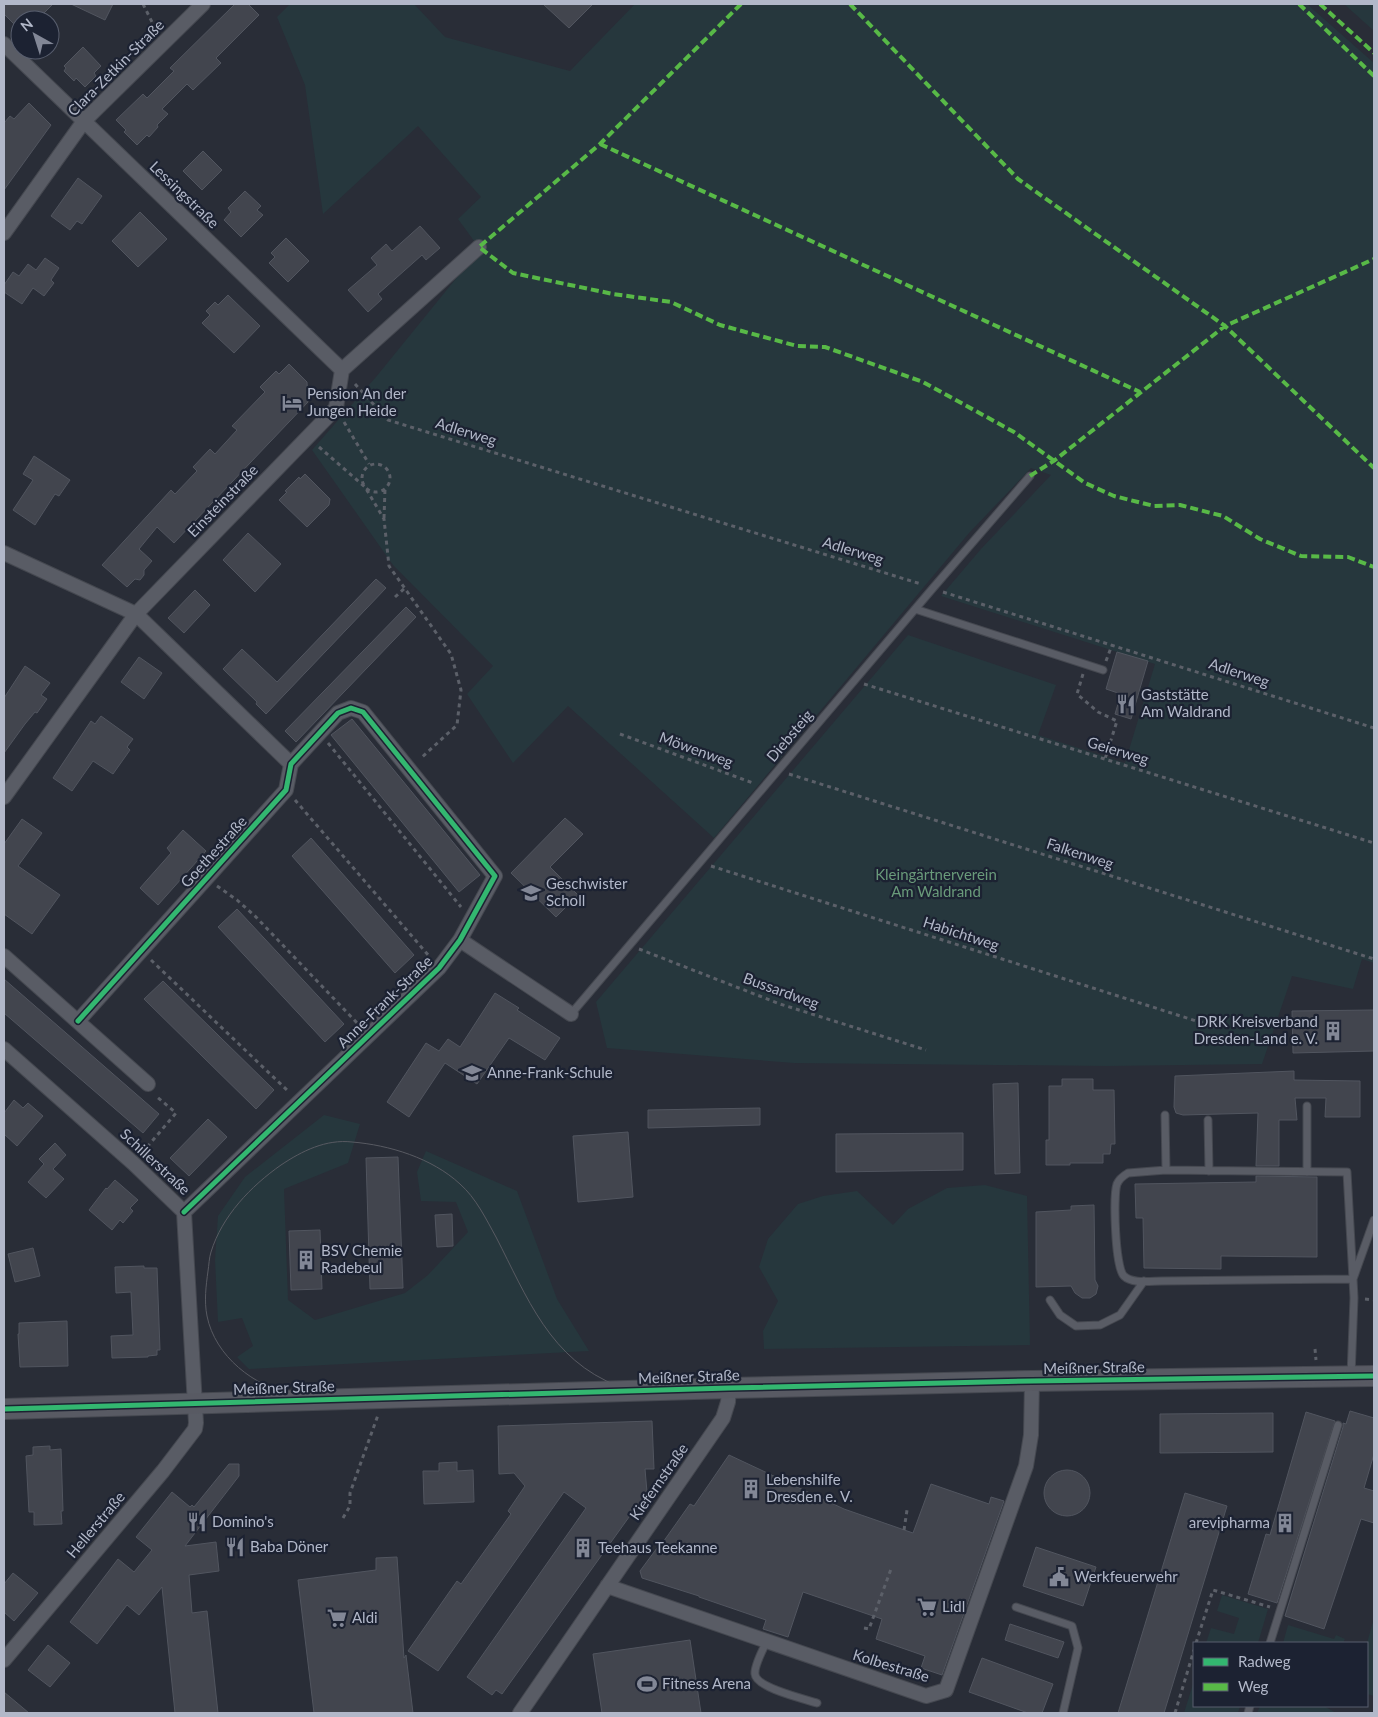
<svg xmlns="http://www.w3.org/2000/svg" width="1378" height="1717" font-family="Lato,sans-serif">
<rect width="100%" height="100%" fill="#292d37"/>
<path fill="#26373d" d="M 290,4 L 414,4 L 445,37 L 570,71 L 635,4 L 1307,4 L 1374,63 L 1374,963 L 1362,959 L 1353,989 L 1292,976 L 1262,1064 L 1108,1066 L 794,1063 L 607,1048 L 596,1002 L 908,635 L 1056,685 L 1038,735 L 1125,763 L 1155,664 L 941,596 L 981,549 L 1051,475 L 1031,468 L 969,533 L 714,838 L 568,706 L 513,763 L 467,694 L 493,666 L 393,565 L 312,450 L 376,377 L 480,249 L 458,219 L 481,197 L 418,126 L 323,214 L 305,85 L 277,17 Z
M 1344,4 L 1374,4 L 1374,31 Z
M 324,1115 L 360,1124 L 348,1163 L 284,1189 L 288,1300 L 315,1320 L 405,1293 L 428,1275 L 468,1232 L 456,1202 L 421,1201 L 417,1172 L 426,1151 L 517,1191 L 557,1299 L 589,1351 L 249,1369 L 237,1357 L 253,1346 L 242,1318 L 218,1322 L 215,1260 L 218,1216 L 245,1177 Z
M 985,1185 L 1027,1196 L 1030,1345 L 764,1349 L 763,1331 L 778,1301 L 759,1267 L 768,1239 L 798,1204 L 823,1196 L 857,1191 L 893,1225 L 908,1209 L 947,1188 Z
M 1222,1595 L 1268,1609 L 1258,1643 L 1206,1643 L 1211,1628 L 1234,1634 L 1239,1618 L 1217,1611 Z
M 1374,1618 L 1374,1696 L 1367,1694 L 1367,1643 Z
M 1288,1625 L 1334,1639 L 1336,1635 L 1345,1639 L 1343,1643 L 1283,1643 Z
M 1194,1681 L 1194,1706 L 1240,1706 L 1238,1713 L 1184,1713 Z
M 1260,1706 L 1324,1706 L 1336,1713 L 1257,1713 Z"/>
<path fill="#42454e" stroke="#51555f" d="M 4,4 L 53,4 L 37,20 L 20,20 L 20,30 L 4,14 Z
M 71,4 L 113,4 L 105,20 Z
M 235,4 L 248,4 L 259,15 L 216,58 L 221,63 L 193,90 L 187,84 L 162,109 L 168,114 L 157,125 L 158,127 L 149,137 L 147,135 L 137,145 L 124,132 L 126,130 L 116,120 L 143,94 L 147,98 L 174,71 L 170,68 Z
M 543,4 L 593,4 L 569,28 Z
M 83,47 L 101,66 L 94,73 L 96,76 L 85,87 L 76,78 L 74,81 L 64,71 L 66,68 L 64,66 Z
M 29,103 L 51,125 L 4,190 L 4,123 L 10,116 L 14,119 Z
M 203,151 L 222,170 L 202,190 L 183,171 Z
M 78,178 L 102,196 L 82,224 L 77,221 L 70,230 L 51,216 Z
M 245,191 L 261,206 L 257,210 L 263,215 L 241,237 L 224,220 L 231,212 L 228,208 Z
M 140,212 L 167,239 L 138,267 L 112,241 Z
M 420,226 L 440,248 L 426,260 L 422,255 L 378,294 L 382,299 L 368,312 L 348,290 L 377,265 L 371,258 L 386,244 L 392,251 Z
M 286,238 L 309,261 L 288,282 L 269,263 L 275,257 L 271,253 Z
M 45,258 L 59,268 L 51,280 L 54,283 L 44,296 L 33,288 L 22,304 L 4,292 L 4,285 L 13,272 L 19,276 L 28,264 L 36,270 Z
M 228,295 L 260,326 L 234,353 L 202,323 L 210,315 L 206,311 L 215,302 L 218,305 Z
M 289,364 L 307,382 L 308,402 L 174,543 L 157,527 L 139,549 L 152,561 L 144,570 L 144,575 L 140,580 L 135,579 L 127,587 L 102,565 L 171,490 L 175,494 L 197,471 L 193,467 L 210,449 L 215,454 L 237,430 L 232,426 L 265,392 L 260,387 L 276,371 L 279,374 Z
M 34,456 L 70,480 L 59,496 L 55,494 L 35,525 L 13,510 L 33,480 L 23,474 Z
M 305,474 L 330,499 L 329,505 L 307,527 L 279,500 L 287,492 L 285,491 L 299,477 L 300,479 Z
M 248,533 L 281,564 L 255,592 L 223,560 Z
M 376,579 L 386,588 L 266,714 L 256,704 L 257,702 L 223,669 L 242,649 L 277,682 Z
M 195,590 L 210,605 L 184,633 L 168,618 Z
M 406,607 L 416,617 L 296,742 L 285,731 Z
M 1117,652 L 1148,661 L 1131,719 L 1115,714 L 1121,694 L 1106,689 Z
M 139,657 L 162,673 L 144,699 L 121,682 Z
M 25,666 L 50,683 L 41,695 L 47,699 L 37,713 L 35,712 L 25,724 L 4,753 L 4,698 Z
M 101,716 L 133,739 L 127,747 L 130,750 L 113,774 L 93,761 L 72,791 L 53,778 L 91,721 L 95,724 Z
M 352,719 L 480,875 L 459,892 L 331,735 Z
M 565,818 L 583,834 L 550,867 L 578,895 L 556,917 L 511,873 Z
M 22,819 L 42,833 L 18,866 L 60,895 L 32,934 L 4,914 L 4,844 Z
M 183,830 L 206,851 L 158,905 L 140,888 L 171,853 L 167,848 Z
M 311,838 L 414,955 L 395,973 L 292,856 Z
M 237,909 L 344,1024 L 325,1042 L 218,927 Z
M 4,979 L 159,1114 L 143,1133 L 4,1013 Z
M 163,981 L 274,1090 L 256,1109 L 144,999 Z
M 495,993 L 519,1008 L 517,1010 L 560,1038 L 545,1060 L 509,1038 L 477,1084 L 445,1063 L 409,1117 L 387,1102 L 426,1043 L 439,1051 L 448,1039 L 460,1047 Z
M 1374,1010 L 1374,1051 L 1293,1053 L 1292,1011 Z
M 1294,1071 L 1294,1080 L 1360,1081 L 1360,1117 L 1325,1117 L 1326,1098 L 1295,1098 L 1297,1120 L 1279,1120 L 1279,1166 L 1256,1166 L 1258,1113 L 1183,1115 L 1176,1113 L 1174,1107 L 1175,1076 Z
M 1062,1079 L 1093,1079 L 1093,1090 L 1114,1090 L 1115,1144 L 1111,1144 L 1110,1154 L 1103,1154 L 1103,1163 L 1070,1163 L 1070,1165 L 1046,1165 L 1046,1140 L 1049,1140 L 1049,1086 L 1062,1086 Z
M 1018,1083 L 1020,1173 L 995,1174 L 993,1084 Z
M 14,1100 L 23,1108 L 28,1103 L 43,1116 L 17,1146 L 4,1134 L 4,1113 Z
M 760,1108 L 760,1125 L 648,1128 L 648,1110 Z
M 208,1119 L 227,1137 L 189,1176 L 170,1158 Z
M 628,1132 L 633,1197 L 578,1202 L 573,1136 Z
M 963,1133 L 963,1170 L 836,1172 L 836,1134 Z
M 55,1143 L 66,1155 L 53,1169 L 64,1179 L 46,1198 L 28,1182 L 44,1164 L 39,1159 Z
M 398,1157 L 403,1288 L 370,1289 L 366,1158 Z
M 1256,1176 L 1317,1177 L 1317,1257 L 1221,1256 L 1221,1269 L 1144,1268 L 1143,1218 L 1136,1218 L 1135,1184 L 1256,1182 Z
M 115,1180 L 138,1200 L 130,1208 L 133,1211 L 123,1223 L 120,1220 L 112,1230 L 89,1210 L 106,1188 L 107,1189 Z
M 1094,1205 L 1095,1280 L 1098,1286 L 1096,1294 L 1090,1298 L 1082,1298 L 1075,1293 L 1071,1286 L 1036,1287 L 1036,1212 L 1071,1210 L 1071,1206 Z
M 452,1214 L 453,1246 L 437,1247 L 435,1215 Z
M 320,1230 L 322,1289 L 291,1290 L 289,1231 Z
M 33,1248 L 40,1276 L 15,1282 L 8,1254 Z
M 144,1266 L 144,1268 L 157,1268 L 160,1350 L 157,1350 L 157,1355 L 148,1356 L 148,1357 L 112,1358 L 111,1336 L 133,1335 L 131,1292 L 116,1293 L 115,1267 Z
M 67,1321 L 68,1366 L 20,1367 L 18,1334 L 19,1334 L 19,1323 Z
M 1350,1411 L 1374,1418 L 1374,1454 L 1364,1488 L 1374,1491 L 1374,1523 L 1361,1519 L 1324,1629 L 1285,1616 L 1343,1427 L 1343,1423 L 1346,1424 Z
M 1306,1412 L 1335,1421 L 1277,1603 L 1248,1594 L 1266,1534 L 1270,1535 Z
M 1273,1413 L 1273,1452 L 1160,1453 L 1160,1414 Z
M 652,1421 L 654,1469 L 645,1469 L 647,1492 L 502,1694 L 496,1690 L 492,1695 L 467,1677 L 586,1508 L 564,1492 L 438,1671 L 408,1651 L 457,1581 L 461,1584 L 511,1514 L 508,1511 L 525,1486 L 514,1473 L 499,1474 L 498,1426 Z
M 50,1446 L 50,1450 L 61,1449 L 63,1511 L 61,1511 L 62,1524 L 34,1525 L 34,1512 L 29,1512 L 26,1456 L 33,1455 L 33,1447 Z
M 729,1455 L 844,1509 L 913,1533 L 931,1484 L 989,1504 L 991,1497 L 1004,1501 L 942,1675 L 921,1668 L 925,1656 L 876,1639 L 882,1619 L 803,1592 L 788,1637 L 763,1629 L 766,1620 L 699,1597 L 699,1596 L 642,1578 L 640,1571 L 660,1544 L 661,1545 L 690,1504 L 694,1506 Z
M 457,1462 L 457,1471 L 473,1470 L 474,1502 L 424,1504 L 423,1471 L 439,1471 L 439,1463 Z
M 229,1464 L 239,1464 L 239,1476 L 185,1546 L 216,1542 L 219,1571 L 189,1575 L 192,1613 L 207,1611 L 218,1713 L 175,1713 L 162,1587 L 139,1615 L 127,1605 L 97,1644 L 70,1622 L 118,1559 L 134,1572 L 152,1550 L 136,1537 L 172,1492 L 190,1507 L 192,1505 L 194,1507 Z
M1044 1493a23 23 0 1 1 46 0a23 23 0 1 1-46 0Z
M 1185,1493 L 1227,1506 L 1164,1713 L 1118,1713 Z
M 1036,1547 L 1096,1567 L 1083,1606 L 1023,1586 Z
M 397,1557 L 404,1658 L 406,1655 L 413,1713 L 314,1713 L 298,1580 L 376,1570 L 376,1558 Z
M 13,1573 L 38,1593 L 14,1621 L 4,1612 L 4,1584 Z
M 1010,1624 L 1064,1642 L 1058,1658 L 1005,1640 Z
M 690,1640 L 701,1713 L 602,1713 L 593,1654 Z
M 48,1645 L 70,1663 L 50,1687 L 28,1670 Z
M 982,1658 L 1053,1684 L 1042,1713 L 1028,1713 L 969,1692 Z
M 4,1692 L 29,1713 L 4,1713 Z"/>
<g fill="none" stroke-linecap="round" stroke-linejoin="round">
<defs>
<path id="service" d="M 915,609 L 1103,670
M 571,1014 L 933,588 L 1030,476
M 1307,1106 L 1307,1172
M 1165,1115 L 1166,1170
M 1208,1120 L 1209,1171
M 1166,1170 L 1347,1172 L 1353,1279 L 1162,1281 C 1151,1281 1132,1284 1124,1276 C 1115,1268 1113,1196 1117,1184 C 1119,1179 1123,1176 1128,1173 Z
M 1050,1300 L 1060,1315 L 1076,1326 L 1100,1325 L 1120,1315 L 1144,1281
M 1351,1376 L 1354,1298 L 1353,1279 L 1374,1220
M 1016,1607 L 1072,1626 L 1078,1648 L 1063,1713
M 767,1641 C 763,1649 754,1666 755,1674 C 756,1688 805,1699 817,1703
M 1270,1643 L 1338,1425
M 1248,1713 L 1250,1706"/>
<path id="minor" d="M 4,44 L 342,370
M 4,233 L 84,121 L 203,4
M 4,553 L 136,614 L 291,764
M 4,797 L 136,614 L 336,408 L 342,370 L 479,247
M 460,940 L 571,1014
M 4,956 L 148,1084
M 78,1021 L 286,790 L 291,764 L 338,713 L 351,708 L 363,712 L 495,876 L 460,940 L 439,968 L 184,1212
M 4,1049 L 133,1163 L 184,1212 L 196,1423 L 195,1429 L 163,1471 L 4,1660
M 607,1586 L 926,1696 L 946,1690 L 1026,1466 L 1031,1435 L 1032,1381
M 520,1713 L 723,1418 L 728,1402 L 729,1388"/>
<path id="secondary" d="M 4,1409 L 729,1388 L 1032,1381 L 1374,1376"/>
</defs>
<use href="#service" stroke="#454850" stroke-width="9"/>
<use href="#minor" stroke="#454850" stroke-width="16"/>
<use href="#secondary" stroke="#454850" stroke-width="22"/>
<path stroke="#5c6069" stroke-width="3" stroke-dasharray="4 4" stroke-linecap="butt" d="M 143,4 L 156,30
M 355,384 L 388,420 L 921,584
M 344,422 L 369,464
M 319,447 L 365,487 L 384,519 L 389,566 L 451,654 L 461,690 L 457,725 L 420,759
M362 478a14 14 0 1 1 28 0a14 14 0 1 1-28 0Z
M 384,518 L 385,489
M 943,592 L 1374,728
M 395,597 L 405,588
M 1106,661 L 1112,645
M 1083,674 L 1077,694 L 1098,712 L 1117,721 L 1105,759
M 864,684 L 1374,843
M 620,734 L 753,783
M 328,743 L 461,907
M 789,774 L 1374,959
M 295,800 L 429,956
M 711,866 L 1215,1027
M 217,886 L 237,900 L 255,916 L 359,1025
M 639,949 L 780,1004 L 926,1050
M 151,960 L 289,1092
M 142,1153 L 176,1113 L 156,1096
M 1365,1299 L 1374,1300
M 1315,1349 L 1316,1360
M 343,1518 L 350,1506 L 350,1493 L 378,1415
M 904,1530 L 907,1510
M 864,1628 L 869,1629 L 891,1569
M 1196,1643 L 1213,1590 L 1270,1607
M 1175,1713 L 1194,1650"/>
<use href="#service" stroke="#595c65" stroke-width="7"/>
<use href="#minor" stroke="#595c65" stroke-width="14"/>
<use href="#secondary" stroke="#585a63" stroke-width="20"/>
<path stroke="#585a62" stroke-width="1" d="M 899,1387 L 1374,1383
M 293,1394 C 254,1387 215,1356 207,1316 C 204,1301 206,1286 208,1271 C 209,1265 209,1258 211,1252 C 222,1216 251,1186 281,1165 C 302,1151 326,1139 352,1142 C 389,1145 432,1158 460,1184 C 476,1198 486,1219 496,1237 C 527,1297 550,1360 618,1386
M 567,1397 L 694,1393
M 4,1406 L 918,1379 L 1374,1371
M 4,1413 L 257,1406"/>
<path stroke="#58b947" stroke-width="4" stroke-dasharray="8 4" stroke-linecap="butt" d="M 741,4 L 600,144 L 479,247 L 513,273 L 613,294 L 671,302 L 720,325 L 797,346 L 825,347 L 923,382 L 1014,432 L 1085,483 L 1114,496 L 1154,506 L 1180,505 L 1223,516 L 1260,539 L 1301,556 L 1348,557 L 1374,567
M 850,4 L 1018,179 L 1225,326 L 1374,468
M 1299,4 L 1374,76
M 1320,4 L 1374,53
M 600,144 L 1140,392
M 1030,476 L 1055,460 L 1225,326 L 1374,259"/>
<defs>
<path id="cycleway" d="M 78,1021 L 286,790 L 291,764 L 338,713 L 351,708 L 363,712 L 495,876 L 460,940 L 439,968 L 184,1212
M 4,1409 L 729,1388 L 1032,1381 L 1374,1376"/>
</defs>
<use href="#cycleway" stroke="#1c2232" stroke-width="8"/>
<use href="#cycleway" stroke="#33b770" stroke-width="5"/>
</g>
<defs>
<symbol id="hotel-bare" viewBox="-9 -9 18 18"><path d="M-6-4.5h1.5V1H6V5H4.5V3h-9V5H-6ZM-4 0a1.8 1.8 0 1 1 3.6 0ZM.5 0V-2.5h3Q6-2.5 6 0Z" fill="#828796" stroke="#1c2232" stroke-width="2.5" paint-order="stroke"/></symbol>
<symbol id="restaurant-bare" viewBox="-9 -9 18 18"><path d="M-5-6h1v4h1v-4h1v4h1v-4h1v5L-1.5 .5V6h-2V.5L-5-1ZM5-6V6H3V1.5H1.5Q1.5-4 5-6Z" fill="#828796" stroke="#1c2232" stroke-width="2.5" paint-order="stroke"/></symbol>
<symbol id="school-bare" viewBox="-9 -9 18 18"><path d="M0-5L7-2L0 1L-7-2ZM-4 1L0 2.5L4 1V4Q0 6-4 4Z" fill="#828796" stroke="#1c2232" stroke-width="2.5" paint-order="stroke"/></symbol>
<symbol id="building-bare" viewBox="-9 -9 18 18"><path d="M-4-6H4V6H1V3H-1V6H-4ZM-2.5-4.3h1.7v1.8h-1.7ZM.8-4.3h1.7v1.8H.8ZM-2.5-1h1.7V.8h-1.7ZM.8-1h1.7V.8H.8Z" fill="#828796" stroke="#1c2232" stroke-width="2.5" paint-order="stroke"/></symbol>
<symbol id="civic-bare" viewBox="-9 -9 18 18"><path d="M-.6-6.5H3V-4.5H.6V-3L4-1V1h2V6H-6V1h2V-1L-.6-3ZM-1.2 2.5V6h2.4V2.5Z" fill="#828796" stroke="#1c2232" stroke-width="2.5" paint-order="stroke"/></symbol>
<symbol id="supermarket-bare" viewBox="-9 -9 18 18"><path d="M-6-5.5h2.5l.6 2H6L4.5 2H-2.5L-4.4-4H-6ZM-1.5 3.2a1.3 1.3 0 1 0 .1 0ZM3 3.2a1.3 1.3 0 1 0 .1 0Z" fill="#828796" stroke="#1c2232" stroke-width="2.5" paint-order="stroke"/></symbol>
<symbol id="stadium-bare" viewBox="-9 -9 18 18"><path d="M0-5a6.5 5 0 1 0 0 10a6.5 5 0 1 0 0-10ZM-3.5-1.8h7v3.6h-7Z" fill="#828796" stroke="#1c2232" stroke-width="2.5" paint-order="stroke"/></symbol>
</defs>
<g fill-rule="evenodd">
<use href="#hotel-bare" x="278" y="389" width="28" height="28"/>
<use href="#restaurant-bare" x="1112" y="690" width="28" height="28"/>
<use href="#school-bare" x="517" y="879" width="28" height="28"/>
<use href="#building-bare" x="1319" y="1017" width="28" height="28"/>
<use href="#school-bare" x="458" y="1059" width="28" height="28"/>
<use href="#building-bare" x="292" y="1246" width="28" height="28"/>
<use href="#building-bare" x="737" y="1475" width="28" height="28"/>
<use href="#restaurant-bare" x="183" y="1508" width="28" height="28"/>
<use href="#building-bare" x="1271" y="1509" width="28" height="28"/>
<use href="#restaurant-bare" x="221" y="1533" width="28" height="28"/>
<use href="#building-bare" x="569" y="1534" width="28" height="28"/>
<use href="#civic-bare" x="1045" y="1563" width="28" height="28"/>
<use href="#supermarket-bare" x="913" y="1593" width="28" height="28"/>
<use href="#supermarket-bare" x="323" y="1604" width="28" height="28"/>
<use href="#stadium-bare" x="633" y="1670" width="28" height="28"/>
</g>
<g text-anchor="middle" stroke-width="4.5" stroke-linejoin="round" paint-order="stroke">
<g font-size="15" fill="#b2b8c9" stroke="#1c2232">
<text transform="translate(116 68) rotate(-45)" y="5">Clara-Zetkin-Straße</text>
<text transform="translate(184 195) rotate(44)" y="5">Lessingstraße</text>
<text transform="translate(466 432) rotate(17)" y="5">Adlerweg</text>
<text transform="translate(223 501) rotate(-46)" y="5">Einsteinstraße</text>
<text transform="translate(853 551) rotate(17)" y="5">Adlerweg</text>
<text transform="translate(1239 673) rotate(18)" y="5">Adlerweg</text>
<text transform="translate(790 736) rotate(-50)" y="5">Diebsteig</text>
<text transform="translate(696 750) rotate(20)" y="5">Möwenweg</text>
<text transform="translate(1118 751) rotate(17)" y="5">Geierweg</text>
<text transform="translate(214 852) rotate(-48)" y="5">Goethestraße</text>
<text transform="translate(1080 854) rotate(18)" y="5">Falkenweg</text>
<text transform="translate(961 934) rotate(18)" y="5">Habichtweg</text>
<text transform="translate(781 991) rotate(20)" y="5">Bussardweg</text>
<text transform="translate(385 1002) rotate(-44)" y="5">Anne-Frank-Straße</text>
<text transform="translate(155 1162) rotate(43)" y="5">Schillerstraße</text>
<text transform="translate(1094 1368) rotate(-1)" y="5">Meißner Straße</text>
<text transform="translate(689 1377) rotate(-2)" y="5">Meißner Straße</text>
<text transform="translate(284 1388) rotate(-2)" y="5">Meißner Straße</text>
<text transform="translate(659 1482) rotate(-55)" y="5">Kiefernstraße</text>
<text transform="translate(96 1525) rotate(-50)" y="5">Hellerstraße</text>
<text transform="translate(891 1666) rotate(17)" y="5">Kolbestraße</text>
</g>
<g font-size="15" fill="#b2b8c9" stroke="#1c2232" text-anchor="start">
<text x="307" y="399">Pension An der<tspan x="307" dy="17">Jungen Heide</tspan></text>
<text x="1141" y="700">Gaststätte<tspan x="1141" dy="17">Am Waldrand</tspan></text>
<text x="546" y="889">Geschwister<tspan x="546" dy="17">Scholl</tspan></text>
<text x="1318" y="1027" text-anchor="end">DRK Kreisverband<tspan x="1318" dy="17">Dresden-Land e. V.</tspan></text>
<text x="487" y="1078">Anne-Frank-Schule</text>
<text x="321" y="1256">BSV Chemie<tspan x="321" dy="17">Radebeul</tspan></text>
<text x="766" y="1485">Lebenshilfe<tspan x="766" dy="17">Dresden e. V.</tspan></text>
<text x="212" y="1527">Domino's</text>
<text x="1270" y="1528" text-anchor="end">arevipharma</text>
<text x="250" y="1552">Baba Döner</text>
<text x="598" y="1553">Teehaus Teekanne</text>
<text x="1074" y="1582">Werkfeuerwehr</text>
<text x="942" y="1612">Lidl</text>
<text x="352" y="1623">Aldi</text>
<text x="662" y="1689">Fitness Arena</text>
</g>
<g font-size="15" fill="#699a7a" stroke="#1c2232">
<text x="936" y="880">Kleingärtnerverein<tspan x="936" dy="17">Am Waldrand</tspan></text>
</g>
</g>
<rect width="1378" height="1717" fill="none" stroke="#b2b8c9" stroke-width="10"/>
<rect x="1193" y="1642" width="175" height="65" fill="#1c2232" stroke="#585e6e"/>
<rect x="1203" y="1658" width="25" height="8" fill="#33b770" stroke="#585e6e"/>
<text x="1238" y="1667" font-size="15" fill="#b2b8c9">Radweg</text>
<rect x="1203" y="1683" width="25" height="8" fill="#58b947" stroke="#585e6e"/>
<text x="1238" y="1692" font-size="15" fill="#b2b8c9">Weg</text>
<g transform="translate(35 35) rotate(321)"><circle r="24" fill="#1c2232" stroke="#585e6e"/>
<path d="M0-4L9 19L0 12L-9 19Z" fill="#828796"/>
<text y="-8" font-size="14" font-weight="bold" text-anchor="middle" fill="#b2b8c9">N</text>
</g>
</svg>
